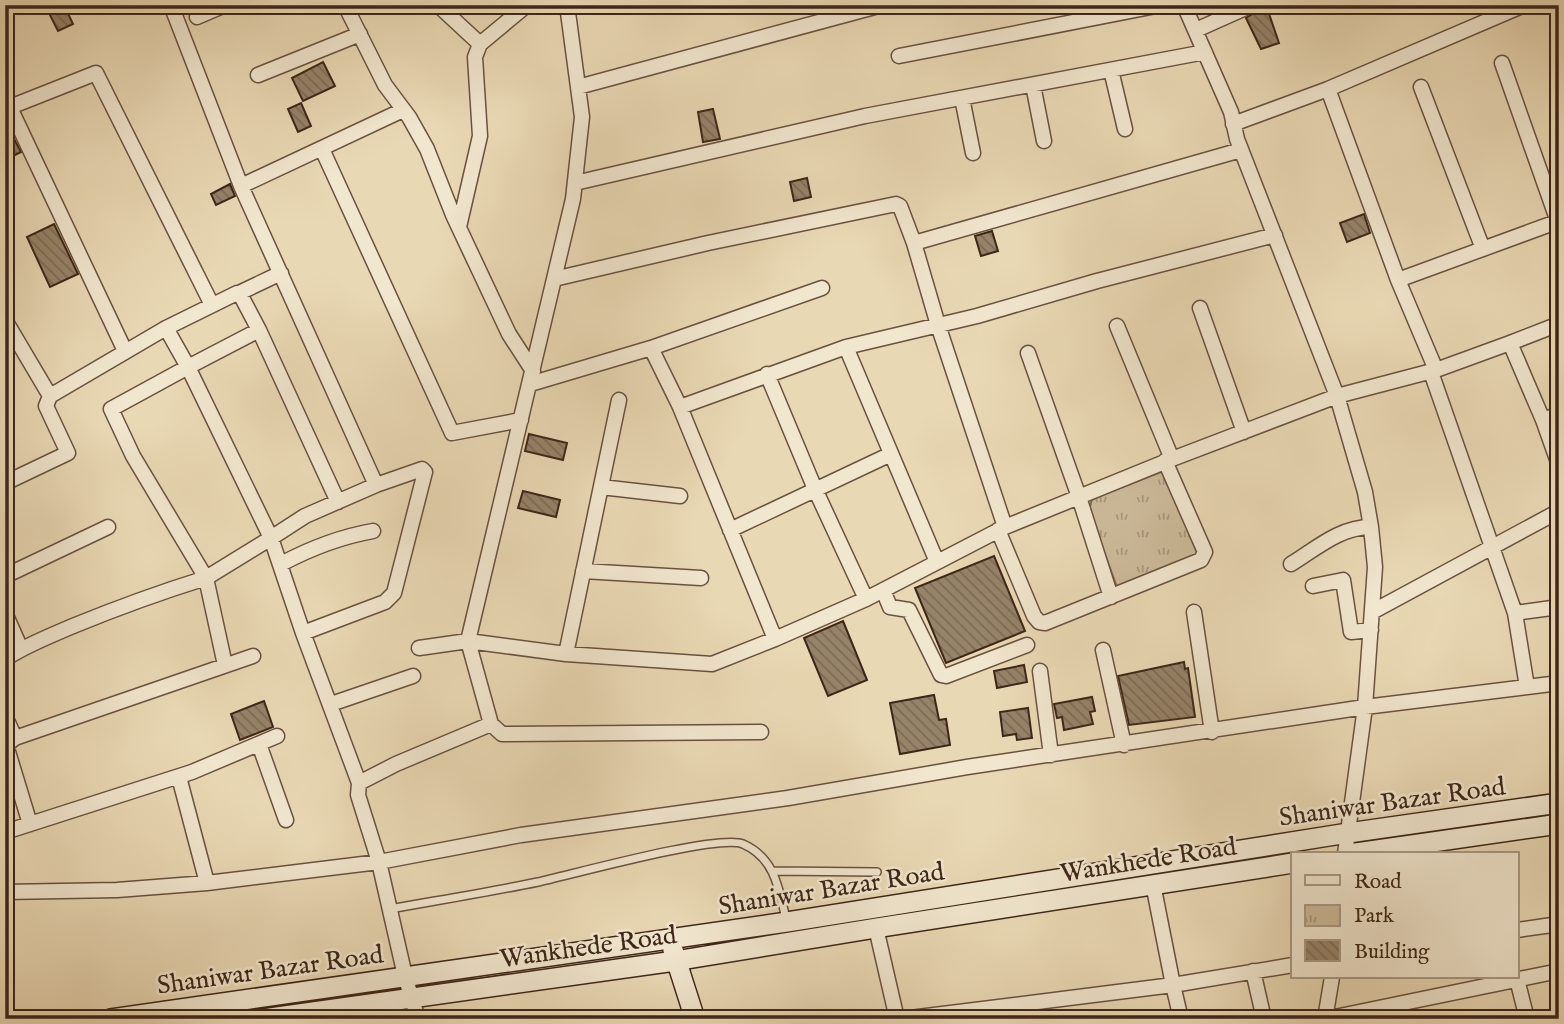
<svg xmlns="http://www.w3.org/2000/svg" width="1564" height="1024" font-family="'IM FELL English',serif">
<defs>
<pattern id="park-tufts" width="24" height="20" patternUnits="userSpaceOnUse" patternTransform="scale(1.75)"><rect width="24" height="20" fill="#ccba99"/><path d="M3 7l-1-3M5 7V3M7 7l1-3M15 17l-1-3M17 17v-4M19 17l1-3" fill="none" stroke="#a7977c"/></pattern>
<pattern id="building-back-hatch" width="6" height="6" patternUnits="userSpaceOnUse" patternTransform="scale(1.75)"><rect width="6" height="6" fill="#968369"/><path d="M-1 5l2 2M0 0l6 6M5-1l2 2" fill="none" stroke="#7c6b55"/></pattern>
</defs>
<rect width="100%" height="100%" fill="#e9d8b4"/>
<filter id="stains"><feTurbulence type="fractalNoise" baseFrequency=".00286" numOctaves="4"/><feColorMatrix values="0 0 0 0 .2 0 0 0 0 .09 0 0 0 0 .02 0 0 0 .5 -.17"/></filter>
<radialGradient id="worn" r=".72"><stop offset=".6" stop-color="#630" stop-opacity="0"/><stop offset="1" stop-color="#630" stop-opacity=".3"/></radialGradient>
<path fill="url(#park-tufts)" stroke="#847058" stroke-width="2" d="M 1166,470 L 1198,555 L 1117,587 L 1089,511 L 1092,499 Z"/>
<path fill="url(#building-back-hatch)" stroke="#3d2618" stroke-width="2" d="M 45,5 L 64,5 L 73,24 L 58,31 Z
M 1266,5 L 1279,43 L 1261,49 L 1246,18 Z
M 323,62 L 335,86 L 303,101 L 292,78 Z
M 301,103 L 311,126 L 298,132 L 288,109 Z
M 713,109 L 720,139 L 703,142 L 698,112 Z
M 13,137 L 21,152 L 5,160 L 5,141 Z
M 807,178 L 811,197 L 794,201 L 790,182 Z
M 230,184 L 235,196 L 216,205 L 211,194 Z
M 1364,214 L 1370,233 L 1347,242 L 1340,223 Z
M 54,224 L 78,274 L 50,287 L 27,237 Z
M 992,231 L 998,251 L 981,256 L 975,236 Z
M 529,434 L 567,443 L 563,460 L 525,451 Z
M 523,491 L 560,500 L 556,517 L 518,508 Z
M 994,556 L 1025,631 L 946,663 L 915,588 Z
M 843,621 L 867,680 L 828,696 L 804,638 Z
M 1184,662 L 1185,669 L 1188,668 L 1195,717 L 1129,725 L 1118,676 Z
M 1024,665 L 1027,682 L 997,688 L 994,671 Z
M 934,695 L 939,720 L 946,719 L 950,745 L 900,754 L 890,703 Z
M 1092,697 L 1095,711 L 1090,712 L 1093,724 L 1064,730 L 1062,717 L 1057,718 L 1054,704 Z
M 264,701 L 273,727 L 240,740 L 231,714 Z
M 1028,708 L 1032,738 L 1017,740 L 1016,734 L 1003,736 L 1000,712 Z"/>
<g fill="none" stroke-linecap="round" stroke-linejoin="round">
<defs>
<path id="lane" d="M 773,871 L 877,872
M 390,909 C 440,900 489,892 538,882 C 574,874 718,834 743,844 C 775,858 779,889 786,919"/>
<path id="street" d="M 171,5 L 241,186 L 376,485 L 305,516 L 271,538 L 303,633 L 359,783
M 345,5 L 385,85 L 409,117 L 427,149 L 453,215 L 509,334 L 533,371
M 438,5 L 480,44
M 1184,5 L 1231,112 L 1237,139 L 1337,396 L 1365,492 L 1371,527 L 1375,567 L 1365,707 L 1345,854
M 5,8 L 10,5
M 197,17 L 225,5
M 1196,30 L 1252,5
M 899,56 L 1161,5
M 1502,63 L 1558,222
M 1111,70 L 1125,129
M 258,75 L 360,34
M 1033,85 L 1044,141
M 578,87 L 882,5
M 1421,87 L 1483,249
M 1328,89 L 1398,280
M 5,97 L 125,351
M 962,98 L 973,153
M 10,107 L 96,73 L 212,305
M 1233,124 L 1328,89 L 1524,5
M 322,149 L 452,433 L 521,420
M 575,183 L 865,116 L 1205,52
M 241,186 L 403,110
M 459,227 L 480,136 L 475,57 L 480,44 L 527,5
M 914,243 L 1241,150
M 554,279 L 708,243 L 896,204 L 900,206 L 914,243 L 938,325 L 1005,527
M 239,293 L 281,273
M 1200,308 L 1244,432
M 8,325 L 50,396 L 166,328 L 237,293 L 240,294 L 259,330
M 1117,326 L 1172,459
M 166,328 L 188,367 L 259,330 L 338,502
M 846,347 L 937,562
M 651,348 L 822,288
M 1028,353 L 1079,497 L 1111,597
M 188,367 L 271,538 L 206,578 L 133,456 L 111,409 Z
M 1436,370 L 1510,343
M 1431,372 L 1515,613
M 767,374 L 815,489 L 866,599
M 530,384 L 651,348 L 680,407 L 846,347 L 977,316 L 1097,281 L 1275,235
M 680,407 L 775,639
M 1559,414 L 1543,420 L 1559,465
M 1543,420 L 1510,343 L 1559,324
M 5,483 L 68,453 L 46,406 L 50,396
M 601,487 L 680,496
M 730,530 L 891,454
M 998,530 L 1034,616 L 1039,622 L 1045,623 L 1201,560 L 1205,552 L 1165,461
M 281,564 C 311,548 339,537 373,531
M 1291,564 C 1317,548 1340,527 1371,527
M 583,571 L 701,578
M 5,576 L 108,527
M 1313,586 L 1343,580 L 1351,632 L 1371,630
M 883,590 L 890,607 L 909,610 L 941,675 L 946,676 L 1027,645
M 1194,612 L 1212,732
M 1372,612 L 1559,511
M 5,613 L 21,649
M 303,633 L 385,602 L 394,593 L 425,472 L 422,469 L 376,485
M 419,648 L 468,641 L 566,654 L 712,664 L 775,639 L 866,599 L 1005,527 L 1172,459 L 1337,396 L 1436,370 L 1398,280 L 1559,221
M 1103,650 L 1124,745
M 566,654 L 619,400
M 5,659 C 26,645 50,636 73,626 C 117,608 161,592 206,578 L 225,665
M 1040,671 L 1051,755
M 1527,687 L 1515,613 L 1559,607
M 331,704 L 413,676
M 5,716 L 15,738
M 491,724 L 502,734 L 761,732
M 259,744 L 286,820
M 179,777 L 207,883
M 30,824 L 6,745 L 15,738 L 253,656
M 5,832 L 192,772 L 277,736
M 5,892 L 117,890 L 207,883 L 379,862 L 521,835 L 788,798 L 967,767 L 1365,707 L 1559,683
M 876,928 L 897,1019
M 1517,930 L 1559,924
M 1253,971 L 1264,1019
M 1517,979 L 1527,1019
M 418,1019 L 405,976 L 379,862 L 358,795 L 359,783 L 396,764 L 491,724 L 468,641 L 573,199 L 582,117 L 567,5
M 902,1019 L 1173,985 L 1153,884
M 1181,1019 L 1173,985 L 1293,965
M 1325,1019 L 1559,971
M 1325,1019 L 1332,977"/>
<path id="secondary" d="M 1349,854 L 1559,824
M 673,950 L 695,1019
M 111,1019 L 787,922 L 1348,833 L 1559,803
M 263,1019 L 675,961 L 876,928 L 1293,863"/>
</defs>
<use href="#lane" stroke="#68523f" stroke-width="10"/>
<use href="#street" stroke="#68523f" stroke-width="17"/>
<use href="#secondary" stroke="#3d2618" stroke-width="22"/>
<use href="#lane" stroke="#f1e6ce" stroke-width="7"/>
<use href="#street" stroke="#f1e6ce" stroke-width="14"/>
<use href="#secondary" stroke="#f1e6ce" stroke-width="19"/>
</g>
<g text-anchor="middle" stroke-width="5" stroke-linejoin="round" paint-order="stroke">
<g font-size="26" fill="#3d2618" stroke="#f1e6ce">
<text transform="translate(1392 801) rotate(-8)" y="9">Shaniwar Bazar Road</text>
<text transform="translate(1148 859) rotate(-9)" y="9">Wankhede Road</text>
<text transform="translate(831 888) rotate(-9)" y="9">Shaniwar Bazar Road</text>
<text transform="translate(588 946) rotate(-8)" y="9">Wankhede Road</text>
<text transform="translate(270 969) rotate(-8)" y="9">Shaniwar Bazar Road</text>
</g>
</g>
<rect width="1564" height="1024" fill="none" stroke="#e9d8b4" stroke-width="28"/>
<rect x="7" y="7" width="1550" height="1010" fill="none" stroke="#3d2618" stroke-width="3.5"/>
<rect x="14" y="14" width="1536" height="996" fill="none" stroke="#3d2618" stroke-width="2"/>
<rect x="1291" y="852" width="228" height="126" fill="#f1e6ce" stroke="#a99985" stroke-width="2"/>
<rect x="1305" y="875" width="35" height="10" fill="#f1e6ce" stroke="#a99985" stroke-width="2"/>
<text x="1354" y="888" font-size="21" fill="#3d2618">Road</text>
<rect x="1305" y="905" width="35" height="21" fill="url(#park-tufts)" stroke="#a99985" stroke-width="2"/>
<text x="1354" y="922" font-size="21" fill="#3d2618">Park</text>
<rect x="1305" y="940" width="35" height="21" fill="url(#building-back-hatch)" stroke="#a99985" stroke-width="2"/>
<text x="1354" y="958" font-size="21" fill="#3d2618">Building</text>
<rect width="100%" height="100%" filter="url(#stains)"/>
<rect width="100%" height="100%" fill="url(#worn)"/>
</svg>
